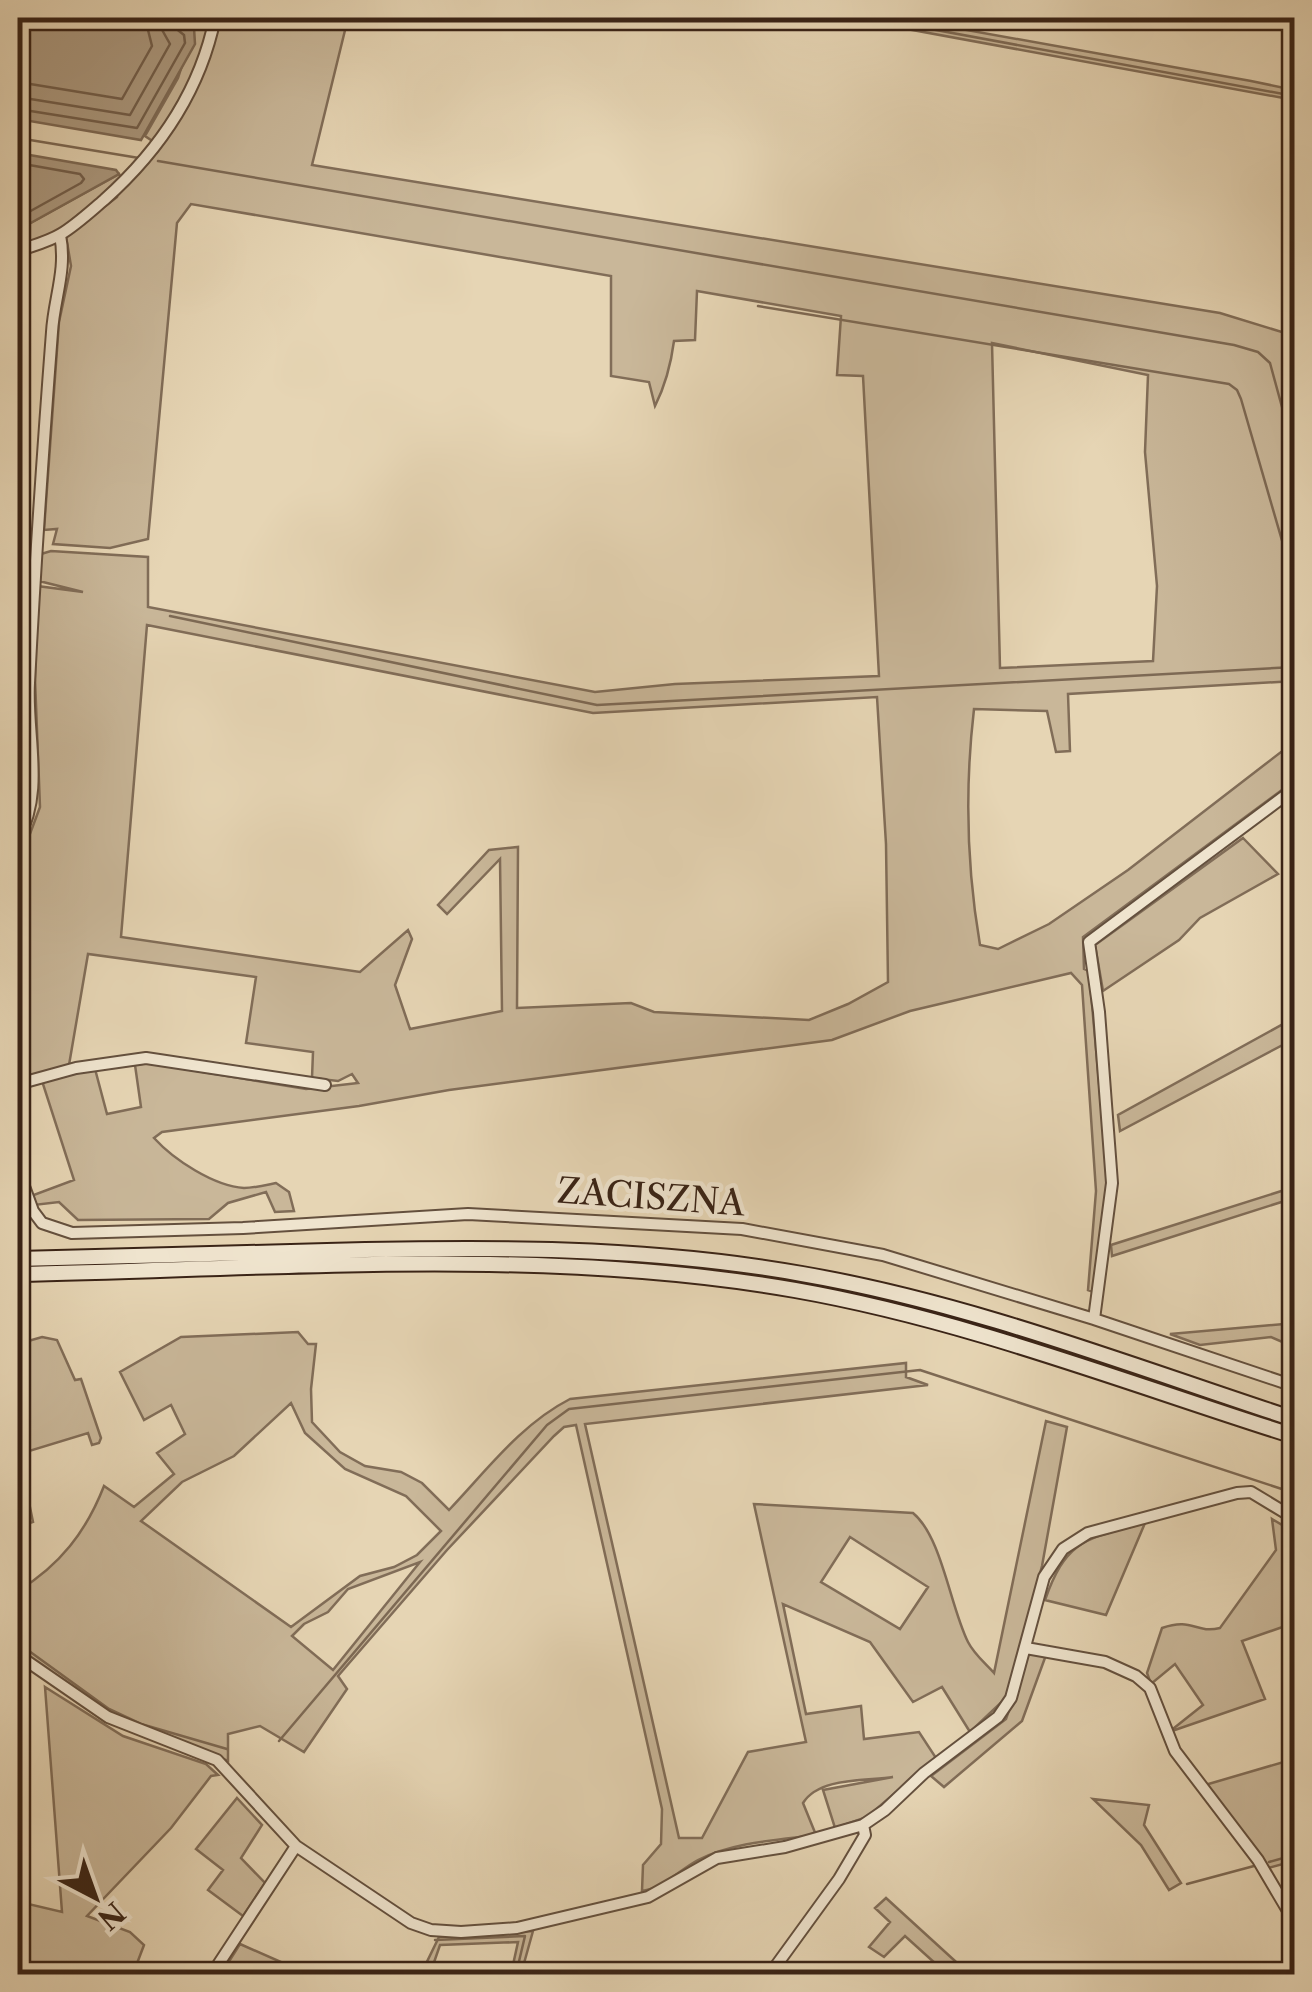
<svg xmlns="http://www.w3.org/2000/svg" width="1312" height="1992" font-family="'Libre Caslon Text',serif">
<rect width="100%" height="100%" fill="#e6d5b4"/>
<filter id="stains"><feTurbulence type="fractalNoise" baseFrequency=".002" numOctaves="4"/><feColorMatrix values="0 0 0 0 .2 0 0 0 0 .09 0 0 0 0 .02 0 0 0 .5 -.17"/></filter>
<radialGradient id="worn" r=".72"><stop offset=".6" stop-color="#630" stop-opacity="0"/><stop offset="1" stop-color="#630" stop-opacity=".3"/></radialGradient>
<path fill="#c9b799" stroke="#816d58" stroke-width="2.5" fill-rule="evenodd" d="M 175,18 L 211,18 C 202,64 179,102 154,142 L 145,136 L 178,78 L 194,28 Z
M 218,18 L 348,18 L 312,165 L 1220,313 L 1285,333 L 1294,332 L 1294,681 L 1068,694 L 1070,751 L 1056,752 L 1047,711 L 974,709 C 965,786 967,869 980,945 L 998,949 L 1049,924 L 1128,870 L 1294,742 L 1294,781 L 1083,937 L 1084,969 L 1089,971 L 1108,1183 L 1094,1292 L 1088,1290 L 1096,1191 L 1082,985 L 1071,973 L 910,1011 L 832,1040 L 449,1090 L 359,1106 L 162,1132 L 154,1138 C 174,1160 214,1186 244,1188 C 254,1188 266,1185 276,1183 L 289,1192 L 294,1211 L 275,1212 L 266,1192 L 228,1203 L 209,1219 L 78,1220 L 59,1202 L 34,1205 L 31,1196 L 74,1180 L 42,1081 L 95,1069 L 107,1114 L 141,1107 L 135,1065 L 148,1063 L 306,1089 L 358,1083 L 352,1074 L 338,1081 L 312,1078 L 313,1052 L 246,1043 L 256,977 L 88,954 L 69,1065 L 18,1081 L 18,851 L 30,834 L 40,807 L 35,679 L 37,586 L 83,592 L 39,581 L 41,554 L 51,551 L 148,557 L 148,607 L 595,692 L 675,684 L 879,676 L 863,376 L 837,375 L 841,316 L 697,291 L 695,340 L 674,341 C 671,364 665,386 655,406 L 649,382 L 611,376 L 611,276 L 191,204 L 177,223 L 148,539 L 110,548 L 53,544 L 57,529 L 44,530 L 59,322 L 71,266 L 66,236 L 117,197 L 118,192 C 174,133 202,100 218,18 ZM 992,343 L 1148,375 L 1145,452 L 1157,586 L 1153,661 L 1000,668 ZM 147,625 L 593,713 L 877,697 L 886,844 L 888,982 L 848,1004 L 809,1020 L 654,1012 L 631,1003 L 517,1008 L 518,847 L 489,850 L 438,905 L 447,914 L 500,859 L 502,1011 L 410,1029 L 395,985 L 412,939 L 408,930 L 360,972 L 121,937 Z
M 847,18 L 900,18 L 1251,81 L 1294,90 L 1294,100 Z
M 119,174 L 122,180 L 58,231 L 18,249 L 18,230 Z
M 24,662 C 24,714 40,783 18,830 L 18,698 Z
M 1243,838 L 1278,874 L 1200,918 L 1179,940 L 1103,991 L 1095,945 Z
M 1294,1018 L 1294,1039 L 1120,1131 L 1118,1115 Z
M 1294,1187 L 1294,1198 L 1112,1256 L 1111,1245 Z
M 1284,1324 L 1294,1329 L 1294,1347 L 1271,1337 L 1200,1345 L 1170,1334 Z
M 298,1332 L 308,1344 L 316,1344 L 311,1389 L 312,1422 L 340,1452 L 365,1466 L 401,1472 L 422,1483 L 449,1510 C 487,1470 521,1424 570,1399 L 906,1363 L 906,1377 L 928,1385 L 585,1424 L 679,1838 L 702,1838 L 748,1752 L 806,1742 L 754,1504 L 913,1513 C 942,1537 950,1606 968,1642 C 974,1654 985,1663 994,1673 L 1046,1421 L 1067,1427 L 1042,1566 L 1007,1697 L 970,1732 L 942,1687 L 913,1702 L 870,1642 L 783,1604 L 806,1714 L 861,1706 L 864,1739 L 919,1732 L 936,1758 L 867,1817 L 835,1828 L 823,1790 L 893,1777 C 866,1781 819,1777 803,1803 L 816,1835 C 777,1840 734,1842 698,1860 C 679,1870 664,1888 642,1891 L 643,1865 L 661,1844 L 662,1809 L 576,1425 L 564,1427 L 554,1436 L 447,1550 L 338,1676 L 347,1689 L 304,1752 L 260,1726 L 228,1734 L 228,1761 L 105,1711 L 18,1650 L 18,1591 C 60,1565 86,1532 104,1486 L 134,1507 L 174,1474 L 157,1453 L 185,1434 L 171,1405 L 144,1420 L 120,1372 L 181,1337 ZM 291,1403 L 305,1433 L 345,1469 L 406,1496 L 441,1531 L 417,1555 L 394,1567 L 360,1576 L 291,1627 L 141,1521 L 182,1482 L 234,1456 ZM 850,1537 L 928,1587 L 900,1629 L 821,1582 ZM 420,1562 L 333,1670 L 292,1636 L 304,1624 L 328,1612 L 348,1589 Z
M 42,1337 L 57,1340 L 75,1380 L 81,1379 L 101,1438 L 99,1443 L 92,1445 L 88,1433 L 19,1454 L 33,1522 L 18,1527 L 18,1344 Z
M 1272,1519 L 1294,1532 L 1294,1623 L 1242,1641 L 1265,1699 L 1169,1732 L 1203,1705 L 1175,1664 L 1151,1684 L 1147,1673 L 1162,1628 C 1193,1617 1195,1634 1220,1628 L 1276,1550 Z
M 1145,1523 L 1106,1615 L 1045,1600 C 1067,1538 1086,1539 1145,1523 Z
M 1029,1653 L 1046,1655 L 1022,1721 L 944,1787 L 931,1776 L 1006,1719 Z
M 45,1687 L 123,1736 L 206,1764 L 218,1775 L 211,1776 L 171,1828 L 87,1916 L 130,1932 L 144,1945 L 133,1974 L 22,1974 L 26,1939 L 19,1927 L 20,1902 L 62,1912 Z
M 1294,1759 L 1294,1861 L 1268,1868 L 1205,1785 Z
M 237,1798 L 262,1825 L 241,1858 L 265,1883 L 243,1916 L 208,1890 L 223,1870 L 196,1849 Z
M 1093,1799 L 1149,1805 L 1144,1825 L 1181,1883 L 1169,1890 L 1141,1845 Z
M 886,1898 L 966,1971 L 967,1974 L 947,1974 L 905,1936 L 884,1957 L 869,1947 L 890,1922 L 875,1908 Z
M 533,1931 L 521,1974 L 511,1974 L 518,1942 L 440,1945 L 430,1974 L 421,1974 L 439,1937 Z
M 240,1944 L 308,1974 L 221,1974 Z"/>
<path fill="#ab987e" stroke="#7d6954" stroke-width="2.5" d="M 18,18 L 175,18 L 194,28 L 195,44 L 141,140 L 18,119 Z
M 18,153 L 116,170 L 119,174 L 18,230 Z"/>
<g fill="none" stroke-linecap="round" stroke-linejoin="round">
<path stroke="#725e4a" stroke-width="2.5" d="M 18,82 L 122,99 L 152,46 L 145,18
M 18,97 L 130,115 L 170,44 L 161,28 L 160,18
M 18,109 L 137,128 L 185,43 L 184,35 L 174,27 L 172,18
M 18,163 L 80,174 L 84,179 L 81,183 L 18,218"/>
<path stroke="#7d6954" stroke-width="2.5" d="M 871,18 L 1294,96
M 18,138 L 139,158
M 158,161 L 1234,345 L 1258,352 L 1270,363 L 1294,451
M 758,306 L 1229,384 L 1237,390 L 1241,399 L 1294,582
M 170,616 L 597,705 L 1294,667
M 18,1643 L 109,1709 L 141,1724 L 227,1749
M 279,1741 L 547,1425 L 569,1409 L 920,1370 L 1294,1493
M 1269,1862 L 1294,1855
M 1187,1884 L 1254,1866
M 435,1940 L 525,1936 L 516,1974"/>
<defs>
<path id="street" d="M 18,251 C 31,246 48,242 61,234 C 76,225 91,211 104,200 C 159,151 200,91 215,18
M 18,839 C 45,790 26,736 29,683 C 35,566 43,449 52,332 C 54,298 67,270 60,235
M 18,1084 L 76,1068 L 146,1058 L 325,1085
M 18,1170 L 33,1211 L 42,1223 L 72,1233 L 243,1228 L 468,1214 L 742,1229 L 883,1255 L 1094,1319 L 1294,1386
M 1094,1319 L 1112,1183 L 1099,1012 L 1089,942 L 1294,789
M 1026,1648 L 1105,1662 L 1136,1676 L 1150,1688 L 1175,1751 L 1258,1860 L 1294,1921
M 18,1655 L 108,1717 L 217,1760 L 296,1846 L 411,1923 L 431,1930 L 461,1932 L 517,1928 L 648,1897 L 717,1858 L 785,1847 L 863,1825 L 885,1810 L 924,1773 L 998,1717 L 1011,1698 L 1044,1577 L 1063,1549 L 1088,1533 L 1237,1493 L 1251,1492 L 1294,1518
M 212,1974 L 296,1846
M 770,1974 L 839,1879 L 865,1835 L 863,1825"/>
<path id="secondary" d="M 18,1259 C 121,1256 224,1254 327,1251 C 486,1247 645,1246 802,1274 C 971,1303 1132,1366 1294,1419
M 18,1274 C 273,1269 543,1246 795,1290 C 966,1320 1129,1384 1294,1436"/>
</defs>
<use href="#street" stroke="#64503e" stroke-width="14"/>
<use href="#secondary" stroke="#392316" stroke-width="18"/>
<use href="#street" stroke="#efe4ce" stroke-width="10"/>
<use href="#secondary" stroke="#efe4ce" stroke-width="14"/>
</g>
<g text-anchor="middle" stroke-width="9" stroke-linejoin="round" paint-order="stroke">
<g font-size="35" fill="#392316" stroke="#efe4ce">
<text transform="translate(651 1197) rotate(4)" y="12">ZACISZNA</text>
</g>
</g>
<rect width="1312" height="1992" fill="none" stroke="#e6d5b4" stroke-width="60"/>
<rect x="20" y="20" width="1272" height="1952" fill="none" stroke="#392316" stroke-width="5"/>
<rect x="30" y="30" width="1252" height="1932" fill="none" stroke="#392316" stroke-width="2.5"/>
<g transform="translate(95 1897) rotate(139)" stroke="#efe4ce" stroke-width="8" paint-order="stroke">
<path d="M0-8L18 38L0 25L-18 38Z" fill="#392316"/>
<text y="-15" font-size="28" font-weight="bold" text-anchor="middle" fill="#392316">N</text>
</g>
<rect width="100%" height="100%" filter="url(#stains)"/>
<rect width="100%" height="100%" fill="url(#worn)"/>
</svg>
